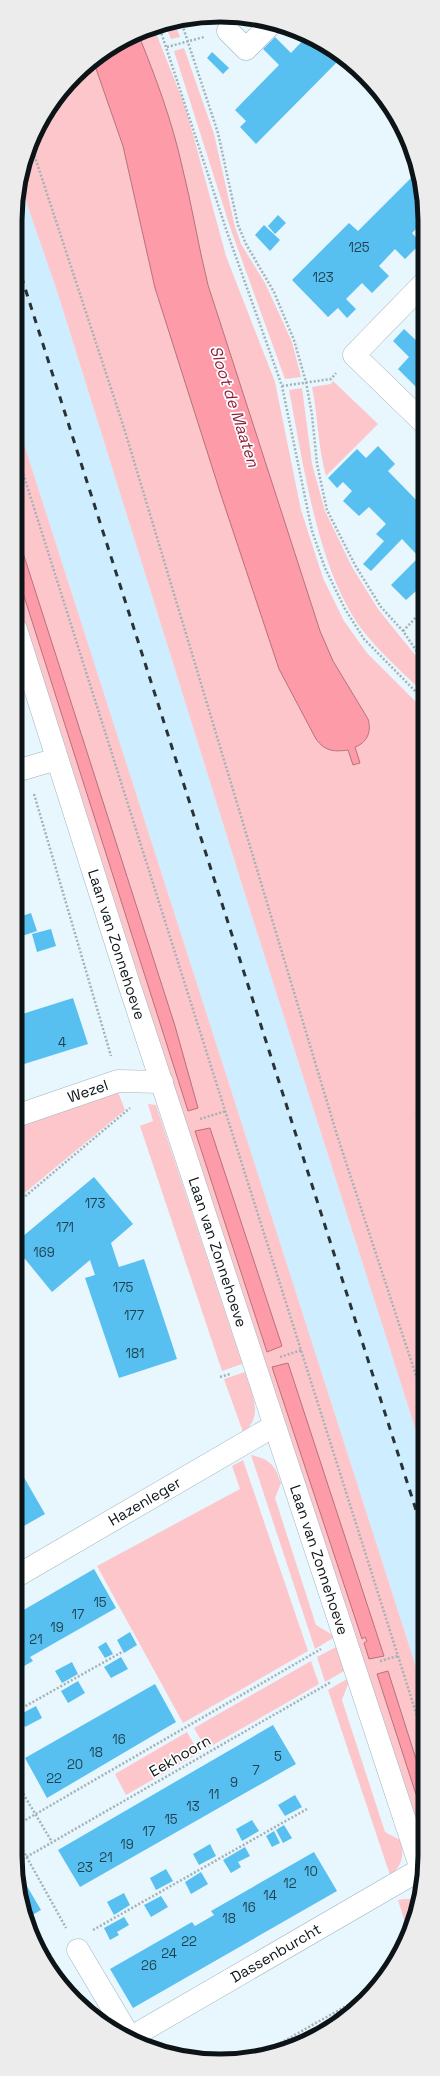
<svg xmlns="http://www.w3.org/2000/svg" width="440" height="2076" font-family="'Space Grotesk',sans-serif">
<rect width="100%" height="100%" fill="#e8f6fd"/>
<path fill="#ceedfe" d="M 20,184 L 58,294 L 249,907 L 424,1456 L 423,1689 L 16,419 L 17,193 Z"/>
<path fill="#fdc6cb" d="M 167,22 L 174,22 L 180,37 L 171,39 L 164,23 Z
M 154,28 L 186,109 L 226,256 L 275,382 L 301,510 L 323,578 L 344,621 L 367,653 L 424,710 L 424,1094 L 422,1096 L 424,1145 L 424,1456 L 249,907 L 58,294 L 20,184 L 42,118 L 93,60 L 123,146 L 155,288 L 279,669 L 340,751 L 348,750 L 353,765 L 360,763 L 355,747 C 365,739 373,734 368,719 L 333,661 L 320,631 L 208,285 C 198,245 192,205 182,166 C 172,121 156,78 139,36 Z
M 184,48 L 214,134 L 235,227 L 241,244 L 265,283 L 292,342 L 301,377 L 285,379 L 231,230 L 174,51 Z
M 333,381 L 378,424 L 326,476 C 318,447 318,417 312,387 L 331,384 Z
M 302,388 L 312,464 L 325,511 L 352,567 L 378,609 L 424,666 L 424,693 C 405,675 385,657 368,637 C 318,578 304,466 289,390 Z
M 16,419 L 423,1689 L 423,1840 L 189,1134 L 16,593 Z
M 118,1092 L 125,1110 L 16,1200 L 16,1123 Z
M 148,1104 L 156,1105 L 242,1363 L 242,1364 L 222,1371 L 140,1126 L 153,1121 Z
M 245,1372 C 251,1392 265,1417 243,1432 L 224,1379 Z
M 251,1455 C 270,1459 275,1465 281,1483 L 275,1498 L 316,1625 L 331,1634 L 333,1638 L 315,1649 Z
M 243,1460 L 308,1651 L 183,1723 L 97,1566 L 240,1489 L 232,1466 Z
M 336,1647 L 344,1671 L 325,1682 L 317,1657 Z
M 311,1661 L 319,1684 L 206,1749 L 194,1728 Z
M 347,1679 L 348,1684 L 342,1700 L 385,1832 L 400,1840 C 405,1854 402,1867 390,1875 L 328,1690 Z
M 187,1732 L 199,1753 L 126,1795 L 115,1774 Z
M 404,1899 L 413,1899 L 417,1902 L 408,1932 L 398,1900 Z"/>
<path fill="#fd9ba8" stroke="#b5727d" d="M 139,36 C 156,78 172,121 182,166 C 192,205 198,245 208,285 L 320,631 L 333,661 L 368,719 C 372,731 367,743 355,747 L 360,763 L 353,765 L 348,750 C 333,752 325,751 316,739 L 279,669 L 221,495 L 155,288 L 123,146 L 93,60 Z
M 16,531 L 175,1026 L 198,1108 L 188,1111 L 16,571 Z
M 424,1094 L 424,1145 C 420,1128 409,1110 424,1094 Z
M 210,1128 L 282,1346 L 267,1352 L 195,1131 Z
M 288,1363 L 384,1656 L 369,1659 L 364,1643 L 367,1641 L 365,1637 L 362,1639 L 272,1367 Z
M 388,1671 L 423,1781 L 423,1816 L 377,1674 Z"/>
<path fill="#57c0f0" d="M 308,35 L 341,58 L 256,144 L 240,127 L 246,121 L 235,110 L 279,65 L 263,49 L 275,37 L 291,53 Z
M 212,52 L 229,68 L 223,74 L 207,58 Z
M 417,172 L 425,206 L 425,220 L 412,233 L 421,243 L 405,259 L 395,249 L 379,266 L 389,276 L 372,293 L 362,283 L 346,299 L 356,309 L 347,318 L 338,308 L 328,317 L 292,280 L 349,223 L 358,231 Z
M 278,215 L 286,223 L 275,234 L 268,226 Z
M 264,225 L 280,240 L 270,251 L 255,235 Z
M 404,329 L 421,345 L 424,342 L 424,395 L 398,369 L 409,357 L 393,341 Z
M 378,446 L 395,464 L 388,471 L 424,508 L 424,584 L 406,600 L 391,585 L 419,557 L 402,539 L 371,571 L 363,564 L 384,541 L 376,534 L 386,524 L 369,507 L 359,516 L 343,501 L 352,491 L 343,482 L 337,488 L 328,478 L 357,449 L 366,458 Z
M 16,866 L 23,888 L 16,891 Z
M 31,913 L 37,931 L 16,938 L 16,918 Z
M 51,929 L 56,946 L 37,952 L 32,934 Z
M 73,998 L 88,1044 L 21,1065 L 20,1062 L 16,1063 L 16,1016 Z
M 94,1177 L 133,1224 L 111,1243 L 119,1267 L 144,1259 L 177,1359 L 119,1378 L 85,1278 L 95,1275 L 90,1260 L 52,1292 L 16,1248 L 16,1242 Z
M 22,1474 L 45,1514 L 15,1531 L 15,1478 Z
M 94,1569 L 116,1608 L 30,1657 L 33,1661 L 15,1671 L 15,1615 Z
M 130,1632 L 137,1645 L 124,1653 L 117,1640 Z
M 106,1642 L 113,1654 L 105,1658 L 98,1647 Z
M 121,1657 L 128,1669 L 111,1678 L 104,1667 Z
M 72,1662 L 78,1674 L 62,1683 L 55,1671 Z
M 78,1681 L 85,1693 L 68,1703 L 61,1691 Z
M 155,1684 L 176,1722 L 47,1798 L 25,1758 Z
M 36,1706 L 42,1718 L 25,1727 L 19,1715 Z
M 273,1725 L 296,1764 L 80,1887 L 58,1850 Z
M 295,1795 L 302,1807 L 285,1816 L 278,1805 Z
M 252,1820 L 259,1831 L 242,1841 L 236,1829 Z
M 284,1825 L 292,1838 L 283,1843 L 276,1830 Z
M 274,1831 L 280,1843 L 272,1847 L 266,1836 Z
M 210,1844 L 216,1856 L 199,1865 L 193,1854 Z
M 245,1847 L 250,1856 L 238,1862 L 241,1867 L 231,1873 L 223,1860 Z
M 314,1852 L 337,1891 L 133,2008 L 110,1969 L 192,1922 L 195,1926 L 214,1915 L 211,1911 Z
M 166,1869 L 173,1881 L 156,1890 L 150,1878 Z
M 18,1871 L 41,1910 L 27,1918 Z
M 201,1872 L 208,1884 L 191,1894 L 185,1882 Z
M 124,1893 L 130,1905 L 114,1915 L 107,1902 Z
M 161,1896 L 168,1907 L 151,1917 L 144,1905 Z
M 124,1917 L 129,1925 L 117,1932 L 119,1935 L 110,1940 L 104,1928 Z
M 40,1941 L 47,1953 L 44,1954 L 36,1943 Z"/>
<g fill="none" stroke-linecap="round" stroke-linejoin="round">
<defs>
<g id="street">
<path d="M 228,31 L 246,49 L 271,24"/>
<path d="M 424,423 L 354,355 L 424,283"/>
<path id="s1" d="M 16,629 L 128,981 L 423,1875"/>
<path d="M 16,771 L 57,759"/>
<path id="s2" d="M 16,1116 L 118,1081 L 162,1082"/>
<path id="s3" d="M 15,1577 L 274,1426"/>
<path d="M 78,1950 L 132,2041"/>
<path id="s4" d="M 128,2039 L 421,1869"/>
</g>
</defs>
<use href="#street" stroke="#9fb5c1" stroke-width="23"/>
<path stroke="#a4b1b7" stroke-width="2.5" stroke-dasharray="2 2" stroke-linecap="butt" d="M 181,21 L 218,133 L 238,225 L 246,244 L 274,292 L 294,340 L 306,382 L 312,415 L 317,464 L 327,510 L 355,565 L 381,607 L 403,631 L 424,662
M 159,26 L 227,232 L 282,386 L 312,531 L 325,568 L 345,609 L 364,639 L 424,700
M 167,47 L 204,37
M 32,148 L 124,428 L 337,1135 L 424,1400
M 282,386 L 331,379 L 336,373
M 16,451 L 423,1735
M 403,631 L 424,609
M 16,735 L 19,743
M 34,794 L 111,1056
M 200,1119 L 226,1111
M 16,1204 L 130,1108
M 280,1357 L 302,1350
M 220,1377 L 230,1374
M 380,1661 L 398,1656
M 15,1712 L 122,1652
M 15,1780 L 52,1842
M 15,1826 L 321,1649
M 15,1836 L 66,1928
M 16,1863 L 331,1682
M 93,1930 L 307,1809
M 46,1957 L 52,1953
M 263,2053 L 369,1993"/>
<use href="#street" stroke="#fff" stroke-width="22"/>
<path stroke="#293236" stroke-width="3" stroke-dasharray="7 7" stroke-linecap="butt" d="M 17,263 L 424,1535"/>
</g>
<g text-anchor="middle" stroke-width="3.5" stroke-linejoin="round" paint-order="stroke">
<g font-size="13" fill="#1f3f4e">
<text x="359" y="252">125</text>
<text x="323" y="282">123</text>
<text x="62" y="1047">4</text>
<text x="95" y="1208">173</text>
<text x="65" y="1232">171</text>
<text x="44" y="1257">169</text>
<text x="123" y="1292">175</text>
<text x="134" y="1320">177</text>
<text x="135" y="1358">181</text>
<text x="100" y="1607">15</text>
<text x="78" y="1619">17</text>
<text x="57" y="1632">19</text>
<text x="36" y="1644">21</text>
<text x="119" y="1744">16</text>
<text x="96" y="1757">18</text>
<text x="278" y="1761">5</text>
<text x="75" y="1769">20</text>
<text x="256" y="1775">7</text>
<text x="54" y="1783">22</text>
<text x="234" y="1787">9</text>
<text x="214" y="1799">11</text>
<text x="193" y="1811">13</text>
<text x="171" y="1824">15</text>
<text x="149" y="1836">17</text>
<text x="127" y="1849">19</text>
<text x="106" y="1862">21</text>
<text x="85" y="1872">23</text>
<text x="311" y="1876">10</text>
<text x="290" y="1888">12</text>
<text x="270" y="1900">14</text>
<text x="249" y="1912">16</text>
<text x="229" y="1923">18</text>
<text x="189" y="1946">22</text>
<text x="169" y="1958">24</text>
<text x="149" y="1970">26</text>
</g>
<g font-size="15" fill="#0c1418" stroke="#fff">
<text dy="5" stroke="none"><textPath href="#s1" startOffset="331">Laan van Zonnehoeve</textPath></text>
<text dy="5" stroke="none"><textPath href="#s2" startOffset="76">Wezel</textPath></text>
<text dy="5" stroke="none"><textPath href="#s1" startOffset="655">Laan van Zonnehoeve</textPath></text>
<text dy="5" stroke="none"><textPath href="#s3" startOffset="150">Hazenleger</textPath></text>
<text dy="5" stroke="none"><textPath href="#s1" startOffset="979">Laan van Zonnehoeve</textPath></text>
<text transform="translate(180 1756) rotate(-30)" y="5">Eekhoorn</text>
<text dy="5" stroke="none"><textPath href="#s4" startOffset="171">Dassenburcht</textPath></text>
</g>
<g font-size="16" font-style="italic" fill="#91203d" stroke="#fff">
<text transform="translate(235 406) rotate(72)" y="6">Sloot de Maaten</text>
</g>
</g>
<path d="M0 0H440V2076H0ZM220 22H220A198 198 0 0 1 418 220V1856A198 198 0 0 1 220 2054H220A198 198 0 0 1 22 1856V220A198 198 0 0 1 220 22Z" fill="#ececed" fill-rule="evenodd"/>
<path fill="none" stroke="#0c1418" stroke-width="5" d="M220 22H220A198 198 0 0 1 418 220V1856A198 198 0 0 1 220 2054H220A198 198 0 0 1 22 1856V220A198 198 0 0 1 220 22Z"/>
</svg>
